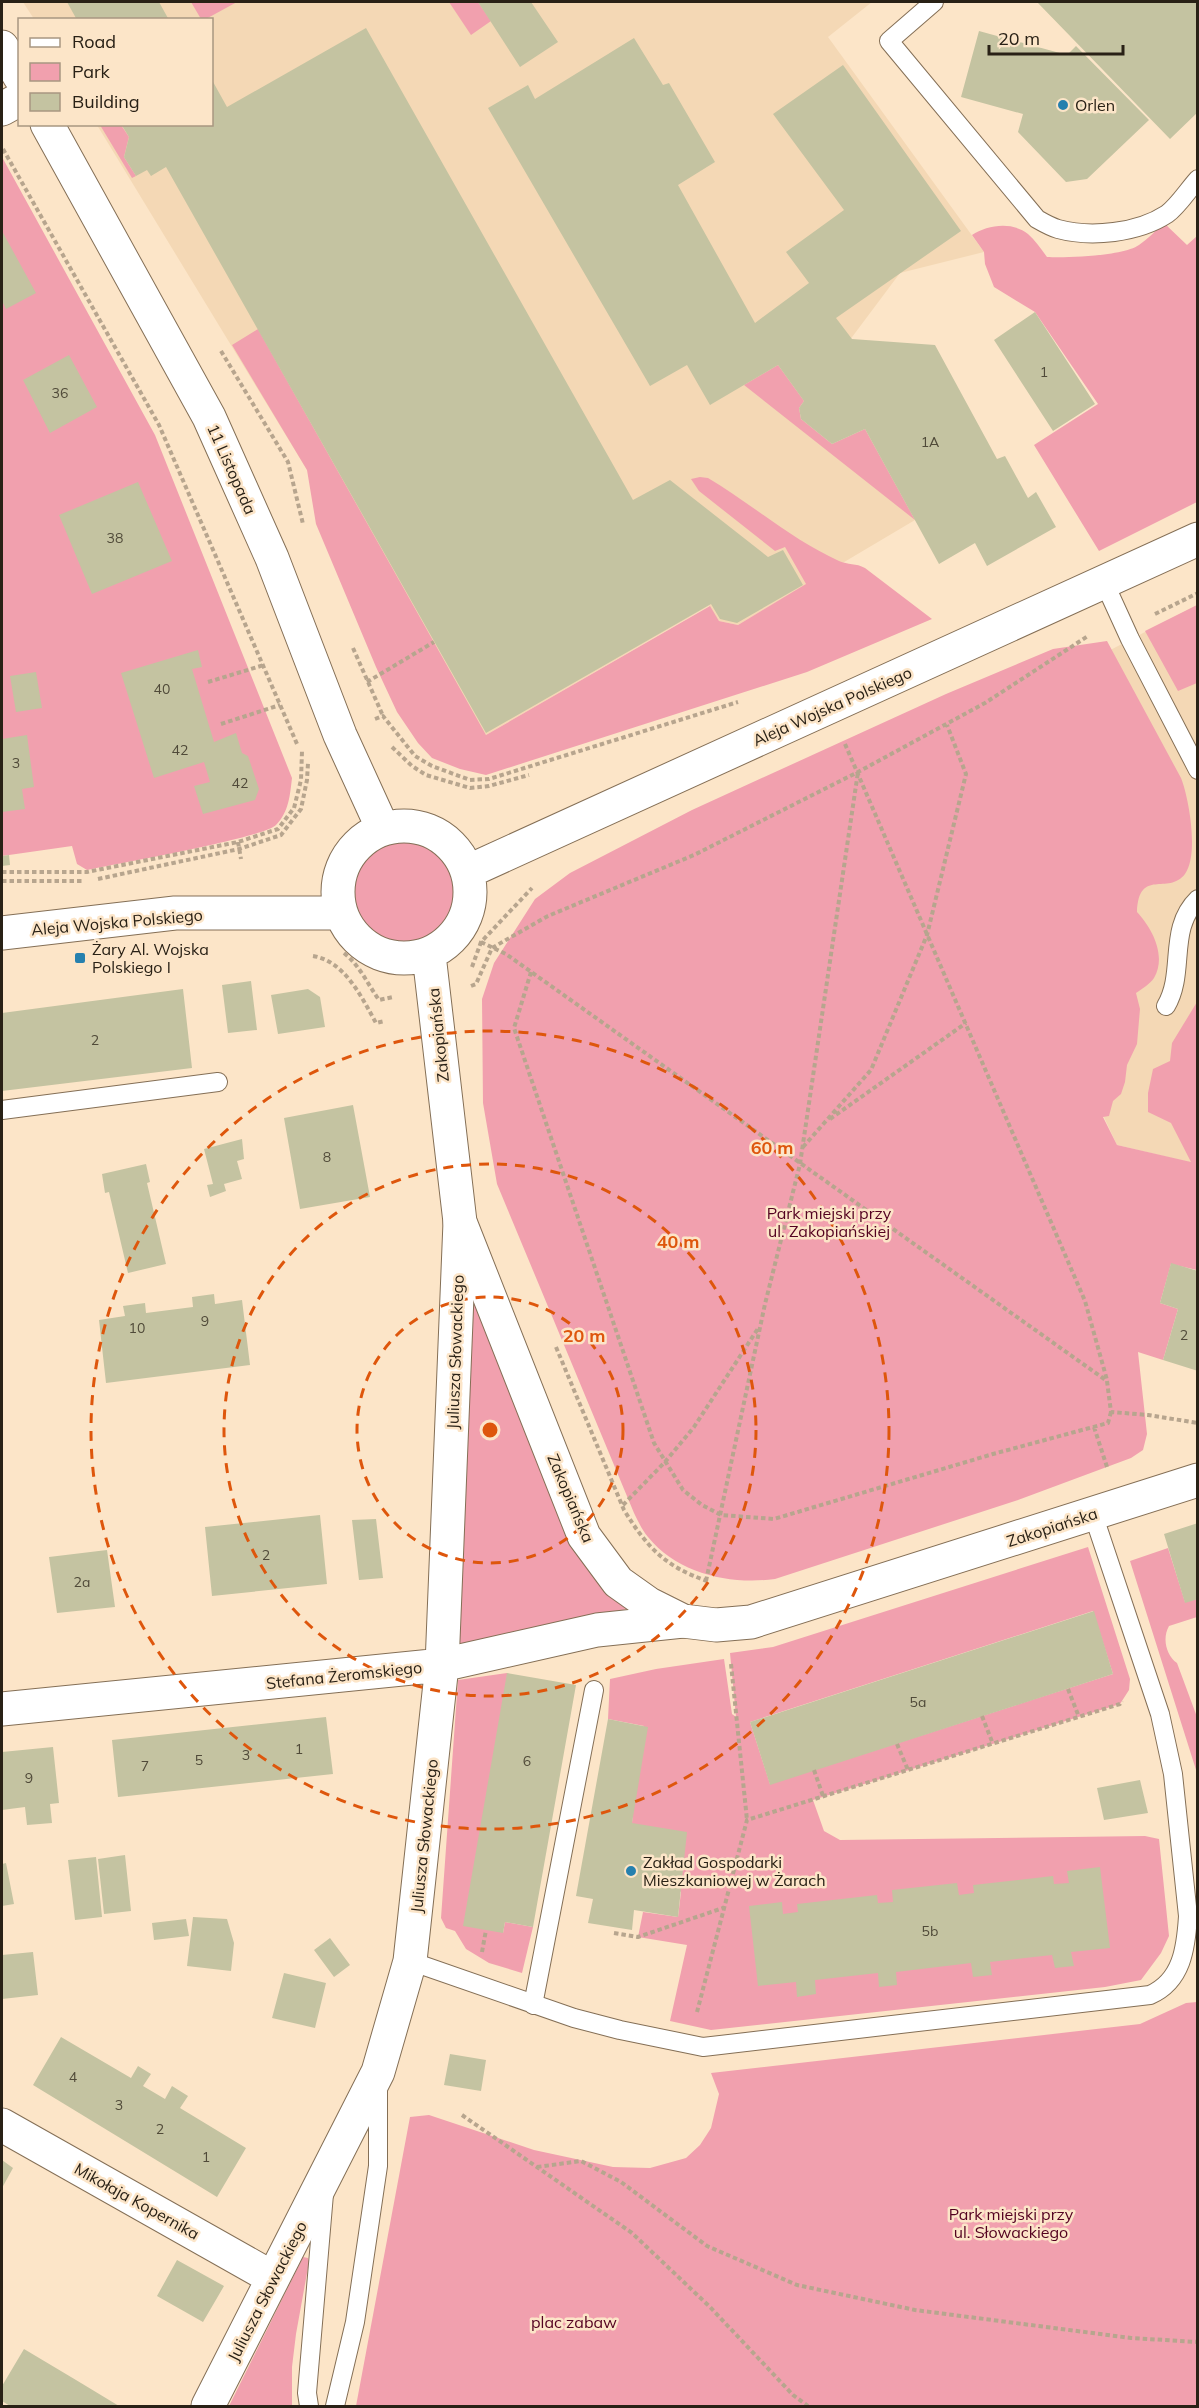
<svg xmlns="http://www.w3.org/2000/svg" width="1199" height="2408" font-family="Mulish,sans-serif">
<rect width="100%" height="100%" fill="#fce5c8"/>
<path fill="#f4d8b5" d="M 23,2 L 872,2 L 828,37 L 984,252 L 900,273 L 799,408 L 801,419 L 832,444 L 865,429 L 915,520 L 738,625 L 719,621 L 709,606 L 486,735 L 307,470 L 97,125 L 212,124 L 212,20 L 34,19 Z
M 1197,605 L 1197,1164 L 1117,1145 L 1027,953 L 958,729 Z"/>
<path fill="#f1a0ae" fill-rule="evenodd" d="M 191,2 L 237,2 L 204,20 L 201,19 Z
M 449,2 L 478,2 L 491,21 L 471,35 Z
M 100,125 L 121,125 L 129,137 L 124,157 L 136,176 L 132,178 Z
M 2,157 L 155,435 L 292,778 C 290,795 289,812 276,825 C 263,838 116,864 87,870 L 77,864 L 72,846 L 2,856 Z
M 1164,223 L 1187,245 L 1197,236 L 1197,502 L 1099,551 L 1034,445 L 1098,404 L 1035,312 L 994,287 L 985,264 L 984,252 L 972,235 C 987,225 1012,221 1028,234 C 1035,240 1041,249 1047,257 C 1068,258 1123,256 1139,245 C 1148,239 1156,230 1164,223 Z
M 258,329 L 486,735 L 710,606 L 719,621 L 738,625 L 806,584 L 785,547 L 775,551 L 699,491 L 691,479 L 700,477 L 708,478 C 752,504 792,540 839,561 C 848,565 856,563 865,568 L 932,619 L 807,672 L 486,775 L 460,769 L 432,758 L 418,743 L 397,712 L 376,667 L 316,524 L 307,470 L 232,345 Z
M 778,365 L 804,401 L 799,408 L 801,419 L 832,444 L 865,429 L 915,520 L 744,385 Z
M 1197,605 L 1197,683 L 1178,691 L 1145,631 Z
M 1107,641 L 1181,778 C 1189,798 1199,855 1185,874 C 1168,896 1139,867 1137,912 C 1152,928 1167,956 1154,978 C 1150,984 1142,989 1136,993 L 1140,1009 L 1137,1044 L 1127,1065 L 1125,1082 L 1121,1094 L 1113,1101 L 1109,1116 L 1103,1117 L 1117,1145 L 1191,1162 L 1171,1123 L 1148,1112 L 1148,1093 L 1153,1069 L 1170,1061 L 1172,1043 L 1197,1002 L 1197,1270 L 1171,1264 L 1160,1303 L 1178,1309 L 1163,1360 L 1138,1352 L 1147,1434 L 1143,1450 L 1131,1458 L 1015,1501 L 775,1579 C 730,1585 678,1574 648,1537 C 642,1530 638,1521 634,1513 L 497,1184 L 483,1103 L 482,999 L 494,963 L 535,899 L 570,873 L 692,810 L 946,694 L 1053,649 Z
M351 890a55 55 0 1 1 110 0a55 55 0 1 1-110 0Z
M 464,1261 L 636,1607 L 448,1649 Z
M 1088,1547 L 1130,1679 L 1129,1690 L 1120,1704 L 813,1800 L 824,1831 L 840,1840 L 1145,1836 L 1159,1839 L 1169,1936 L 1161,1953 L 1141,1980 L 1105,1987 L 711,2030 L 670,2021 L 687,1945 L 638,1937 L 643,1912 L 678,1917 L 681,1892 L 663,1878 L 632,1823 L 640,1739 L 644,1726 L 608,1719 L 610,1679 L 656,1669 L 724,1659 L 732,1714 L 736,1717 L 730,1653 L 773,1647 ZM 1093,1611 L 1113,1674 L 770,1784 L 750,1722 Z
M 1168,1548 L 1185,1602 L 1197,1599 L 1197,1617 L 1169,1626 C 1162,1638 1166,1655 1177,1663 L 1197,1717 L 1197,1773 L 1130,1561 Z
M 507,1673 L 503,1933 L 505,1922 L 533,1927 L 522,1973 L 489,1963 L 466,1949 L 455,1931 L 446,1928 L 441,1918 L 458,1680 Z
M 1197,2002 L 1197,2406 L 356,2406 L 410,2117 L 429,2115 L 534,2150 L 613,2167 L 650,2168 L 686,2158 L 700,2145 L 711,2128 L 719,2094 L 711,2073 L 1140,2024 L 1186,2003 Z
M 303,2257 L 308,2258 L 309,2262 L 296,2334 L 292,2367 L 292,2406 L 229,2406 Z"/>
<path fill="#c4c3a1" d="M 67,2 L 159,2 L 169,20 L 77,20 Z
M 478,2 L 531,2 L 558,42 L 520,67 Z
M 1037,2 L 1198,2 L 1198,112 L 1170,139 Z
M 366,28 L 633,500 L 670,480 L 768,557 L 783,550 L 803,585 L 737,623 L 720,619 L 711,604 L 486,733 L 166,167 L 151,176 L 147,170 L 136,176 L 124,157 L 129,137 L 121,124 L 212,124 L 212,80 L 227,107 Z
M 979,31 L 1067,55 L 1076,46 L 1149,120 L 1087,179 L 1066,182 L 1018,132 L 1023,114 L 961,97 Z
M 634,38 L 663,85 L 669,83 L 715,162 L 678,185 L 755,323 L 809,283 L 786,252 L 844,210 L 773,114 L 843,65 L 961,231 L 836,318 L 852,339 L 935,345 L 997,459 L 1005,456 L 1028,498 L 1036,492 L 1056,527 L 987,566 L 975,543 L 939,564 L 865,429 L 832,444 L 801,419 L 799,408 L 804,401 L 778,365 L 710,405 L 687,365 L 650,386 L 488,108 L 528,85 L 535,99 Z
M 2,231 L 36,293 L 6,309 L 2,301 Z
M 1035,312 L 1095,404 L 1053,431 L 994,340 Z
M 69,355 L 97,407 L 50,433 L 23,380 Z
M 138,482 L 172,561 L 92,594 L 59,515 Z
M 198,650 L 202,667 L 192,669 L 214,742 L 236,733 L 242,753 L 248,756 L 259,789 L 255,800 L 203,814 L 194,786 L 210,782 L 204,762 L 154,778 L 121,673 Z
M 36,672 L 42,708 L 16,712 L 10,676 Z
M 27,735 L 34,787 L 22,789 L 25,809 L 2,812 L 2,739 Z
M 9,855 L 10,865 L 2,866 L 2,856 Z
M 251,981 L 257,1030 L 228,1033 L 222,985 Z
M 183,989 L 192,1068 L 2,1091 L 2,1013 Z
M 308,989 L 320,997 L 325,1027 L 278,1034 L 271,995 Z
M 353,1105 L 370,1197 L 300,1209 L 284,1118 Z
M 242,1139 L 244,1159 L 237,1161 L 242,1179 L 224,1184 L 226,1191 L 210,1197 L 207,1185 L 213,1184 L 204,1149 Z
M 146,1164 L 150,1182 L 147,1183 L 166,1264 L 128,1273 L 109,1192 L 105,1193 L 102,1174 Z
M 1171,1263 L 1198,1271 L 1198,1371 L 1163,1360 L 1178,1309 L 1160,1303 Z
M 214,1294 L 215,1304 L 242,1300 L 250,1365 L 106,1383 L 99,1320 L 125,1316 L 123,1306 L 145,1303 L 146,1313 L 193,1307 L 192,1297 Z
M 320,1515 L 327,1584 L 212,1596 L 205,1527 Z
M 376,1519 L 383,1578 L 359,1580 L 352,1520 Z
M 1198,1523 L 1198,1599 L 1185,1603 L 1164,1534 Z
M 107,1550 L 115,1607 L 57,1613 L 49,1557 Z
M 1094,1611 L 1113,1674 L 770,1785 L 750,1722 Z
M 507,1673 L 576,1685 L 533,1927 L 505,1922 L 503,1933 L 463,1926 Z
M 326,1717 L 333,1774 L 118,1797 L 112,1740 Z
M 608,1719 L 648,1727 L 632,1823 L 687,1832 L 678,1917 L 634,1910 L 632,1930 L 588,1923 L 593,1899 L 576,1896 Z
M 53,1747 L 59,1803 L 50,1804 L 52,1823 L 27,1825 L 25,1807 L 2,1810 L 2,1752 Z
M 1140,1780 L 1148,1813 L 1104,1820 L 1097,1788 Z
M 125,1855 L 131,1911 L 104,1914 L 98,1859 Z
M 96,1857 L 102,1917 L 75,1920 L 68,1860 Z
M 6,1863 L 14,1904 L 2,1906 L 2,1864 Z
M 1100,1867 L 1110,1948 L 1071,1952 L 1074,1966 L 1055,1968 L 1052,1955 L 990,1962 L 992,1975 L 973,1977 L 971,1963 L 896,1972 L 897,1985 L 879,1987 L 878,1973 L 815,1980 L 816,1994 L 797,1997 L 796,1982 L 758,1986 L 749,1906 L 782,1902 L 783,1914 L 798,1912 L 797,1904 L 877,1895 L 878,1903 L 893,1902 L 892,1890 L 957,1883 L 959,1895 L 974,1893 L 973,1885 L 1053,1876 L 1054,1884 L 1069,1883 L 1067,1871 Z
M 193,1917 L 227,1919 L 234,1943 L 231,1971 L 187,1966 Z
M 186,1919 L 189,1936 L 154,1940 L 152,1923 Z
M 330,1938 L 350,1965 L 334,1977 L 314,1950 Z
M 33,1952 L 38,1995 L 2,1999 L 2,1955 Z
M 284,1973 L 326,1983 L 315,2028 L 272,2018 Z
M 61,2037 L 131,2078 L 138,2066 L 151,2074 L 143,2086 L 165,2099 L 172,2086 L 188,2096 L 180,2108 L 246,2148 L 217,2197 L 33,2085 Z
M 450,2054 L 486,2060 L 481,2091 L 444,2085 Z
M 2,2160 L 13,2168 L 2,2188 Z
M 177,2260 L 224,2286 L 203,2322 L 157,2296 Z
M 24,2349 L 76,2380 L 119,2406 L 10,2406 L 2,2401 L 2,2386 Z"/>
<g fill="none" stroke-linecap="round" stroke-linejoin="round">
<defs>
<path id="service" d="M 934,2 L 889,41 L 1037,219 C 1044,223 1051,227 1058,229 C 1091,238 1138,233 1167,214 C 1178,206 1188,190 1198,179
M 1104,582 L 1130,639 L 1198,770
M 1166,1006 C 1186,972 1167,929 1198,899
M 2,1110 L 218,1082
M 410,1961 L 574,2018 L 620,2030 L 703,2047 L 1150,1995 C 1182,1981 1186,1948 1188,1916 L 1173,1774 L 1160,1714 L 1093,1514
M 533,2005 L 594,1690
M 309,2406 L 307,2393 L 324,2194
M 335,2406 L 355,2322 L 378,2166 L 378,2085"/>
<path id="minor" d="M 2,109 L 20,99
M 2,1709 L 442,1665 L 597,1630 L 683,1621
M 2,2125 L 273,2278
M 208,2406 L 378,2072 L 410,1961 L 442,1665 L 460,1222"/>
<path id="tertiary" d="M 2,47 L 20,77
M 47,124 L 209,417 L 272,558 L 340,735 L 383,829
M338 892a66 66 0 1 1 132 0a66 66 0 1 1-132 0Z
M 467,872 L 1198,539
M 2,933 L 175,913 L 340,913
M 429,955 L 460,1222 L 584,1536 L 618,1582 L 649,1604 L 683,1621 L 716,1625 L 751,1622 L 1198,1480"/>
</defs>
<use href="#service" stroke="#846f56" stroke-width="20"/>
<use href="#minor" stroke="#846f56" stroke-width="35"/>
<use href="#tertiary" stroke="#846f56" stroke-width="35"/>
<path stroke="#b7a58e" stroke-width="4" stroke-dasharray="4.5 3" stroke-linecap="butt" d="M 3,149 L 159,425 L 297,744
M 221,351 L 288,462 L 303,524
M 1155,614 L 1198,593
M 353,648 L 383,716
M 208,682 L 264,665
M 367,682 L 434,642
M 375,719 L 383,716 L 415,756 L 432,766 L 470,780 L 489,779 L 738,702
M 221,724 L 280,705
M 845,744 L 1085,1301 L 1107,1380
M 392,747 L 412,766 L 426,775 L 470,788 L 489,786 L 529,775
M 238,842 L 241,859
M 2,872 L 87,872 L 238,842 L 278,829 L 294,808 L 301,780 L 302,751
M 98,879 L 239,849 L 281,835 L 301,809 L 307,780 L 308,763
M 2,881 L 82,881
M 481,942 L 506,954 L 1107,1381 L 1111,1412 L 1148,1415 L 1198,1423
M 344,953 C 360,966 367,983 379,1000 L 393,997
M 313,956 C 345,961 362,998 376,1023 L 385,1021
M 472,967 L 481,942 L 532,888
M 531,972 L 514,1028 L 654,1443 L 683,1490 L 702,1505 L 721,1515 L 774,1519 L 993,1454 L 1108,1423 L 1111,1412
M 471,986 L 476,984 L 492,948 L 511,937 L 548,916 L 694,855 L 858,772 L 985,703 L 1088,636
M 830,1119 L 966,1023
M 803,1147 L 871,1070 L 927,935 L 966,774 L 947,725
M 556,1347 L 624,1510 C 647,1547 664,1566 707,1581
M 1094,1427 L 1107,1467
M 623,1505 L 665,1462 L 694,1427 L 759,1327
M 706,1581 L 765,1304 L 800,1164 L 858,772
M 731,1664 L 747,1820
M 1068,1689 L 1079,1717
M 982,1716 L 993,1744
M 897,1744 L 908,1770
M 814,1770 L 823,1796
M 614,1933 L 638,1937 L 723,1908
M 482,1952 L 486,1930
M 697,2012 L 747,1820 L 1120,1704 L 1122,1701
M 462,2115 L 632,2233 L 710,2307 L 793,2395 L 808,2406
M 537,2167 L 581,2161 L 621,2182 L 707,2246 L 797,2285 L 915,2310 L 1131,2338 L 1198,2342"/>
<use href="#service" stroke="#fff" stroke-width="18"/>
<use href="#minor" stroke="#fff" stroke-width="33"/>
<use href="#tertiary" stroke="#fff" stroke-width="33"/>
</g>
<g fill="none" stroke="#de560c" stroke-width="3" stroke-dasharray="10 8">
<circle cx="490" cy="1430" r="133"/>
<circle cx="490" cy="1430" r="266"/>
<circle cx="490" cy="1430" r="399"/>
</g>
<g fill="#2680ae" stroke="#fce5c8" stroke-width="2">
<circle cx="1063" cy="105" r="6"/>
<rect x="74" y="952" width="12" height="12" rx="3"/>
<circle cx="631" cy="1871" r="6"/>
</g>
<g text-anchor="middle" stroke-width="5" stroke-linejoin="round" paint-order="stroke">
<g font-size="14" fill="#504a39">
<text x="1044" y="377">1</text>
<text x="60" y="398">36</text>
<text x="930" y="447">1A</text>
<text x="115" y="543">38</text>
<text x="162" y="694">40</text>
<text x="180" y="755">42</text>
<text x="16" y="768">3</text>
<text x="240" y="788">42</text>
<text x="95" y="1045">2</text>
<text x="327" y="1162">8</text>
<text x="205" y="1326">9</text>
<text x="137" y="1333">10</text>
<text x="1184" y="1340">2</text>
<text x="266" y="1560">2</text>
<text x="82" y="1587">2a</text>
<text x="918" y="1707">5a</text>
<text x="299" y="1754">1</text>
<text x="246" y="1760">3</text>
<text x="199" y="1765">5</text>
<text x="527" y="1766">6</text>
<text x="145" y="1771">7</text>
<text x="29" y="1783">9</text>
<text x="930" y="1936">5b</text>
<text x="73" y="2082">4</text>
<text x="119" y="2110">3</text>
<text x="160" y="2134">2</text>
<text x="206" y="2162">1</text>
</g>
<g font-size="16" fill="#292116" stroke="#fce5c8" text-anchor="start">
<text x="1075" y="111">Orlen</text>
<text x="92" y="955">Żary Al. Wojska<tspan x="92" dy="18">Polskiego I</tspan></text>
<text x="643" y="1868">Zakład Gospodarki<tspan x="643" dy="18">Mieszkaniowej w Żarach</tspan></text>
</g>
<g font-size="16" fill="#292116" stroke="#fce5c8">
<text transform="translate(232 469) rotate(66)" y="6">11 Listopada</text>
<text transform="translate(832 706) rotate(-24)" y="6">Aleja Wojska Polskiego</text>
<text transform="translate(117 922) rotate(-5)" y="6">Aleja Wojska Polskiego</text>
<text transform="translate(438 1035) rotate(-96)" y="6">Zakopiańska</text>
<text transform="translate(455 1352) rotate(-88)" y="6">Juliusza Słowackiego</text>
<text transform="translate(571 1498) rotate(67)" y="6">Zakopiańska</text>
<text transform="translate(1052 1527) rotate(-18)" y="6">Zakopiańska</text>
<text transform="translate(344 1675) rotate(-6)" y="6">Stefana Żeromskiego</text>
<text transform="translate(424 1836) rotate(-84)" y="6">Juliusza Słowackiego</text>
<text transform="translate(137 2201) rotate(29)" y="6">Mikołaja Kopernika</text>
<text transform="translate(267 2291) rotate(-63)" y="6">Juliusza Słowackiego</text>
</g>
<g font-size="16" fill="#530120" stroke="#fce5c8">
<text x="829" y="1219">Park miejski przy<tspan x="829" dy="18">ul. Zakopiańskiej</tspan></text>
<text x="1011" y="2220">Park miejski przy<tspan x="1011" dy="18">ul. Słowackiego</tspan></text>
<text x="574" y="2328">plac zabaw</text>
</g>
</g>
<circle cx="490" cy="1430" r="9" fill="#de560c" stroke="#fce5c8" stroke-width="3"/>
<g font-size="18" text-anchor="middle" font-weight="bold" fill="#de560c" stroke="#fce5c8" stroke-width="5" stroke-linejoin="round" paint-order="stroke">
<text x="772" y="1154">60 m</text>
<text x="678" y="1248">40 m</text>
<text x="584" y="1342">20 m</text>
</g>
<rect width="1199" height="2408" fill="none" stroke="#292116" stroke-width="6"/>
<rect x="18" y="18" width="195" height="108" fill="#fce5c8" stroke="#a89781" stroke-width="1.5"/>
<rect x="30" y="38" width="30" height="9" fill="#ffffff" stroke="#a89781" stroke-width="1.5"/>
<text x="72" y="48" font-size="18" fill="#292116">Road</text>
<rect x="30" y="63" width="30" height="18" fill="#f1a0ae" stroke="#a89781" stroke-width="1.5"/>
<text x="72" y="78" font-size="18" fill="#292116">Park</text>
<rect x="30" y="93" width="30" height="18" fill="#c4c3a1" stroke="#a89781" stroke-width="1.5"/>
<text x="72" y="108" font-size="18" fill="#292116">Building</text>
<path d="M989 45v9h134v-9" fill="none" stroke="#292116" stroke-width="3"/>
<text x="998" y="45" font-size="18" fill="#292116" stroke="#fce5c8" stroke-width="4.5" paint-order="stroke">20 m</text>
</svg>
